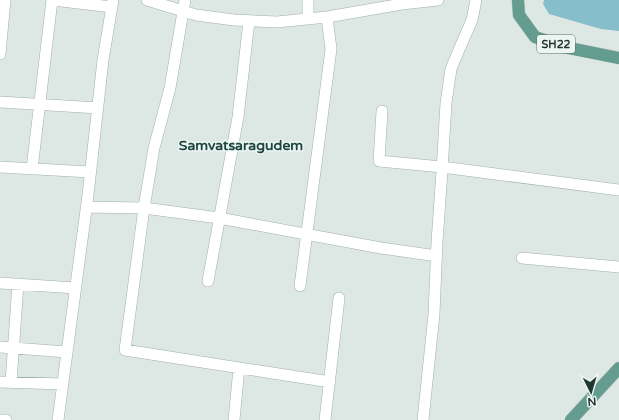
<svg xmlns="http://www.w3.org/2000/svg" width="619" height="420" font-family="'Varela Round',sans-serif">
<rect width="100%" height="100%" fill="#dde8e4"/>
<path fill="#87becc" d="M 544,0 L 619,0 L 619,31 L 601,29 L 549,14 L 543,4 Z"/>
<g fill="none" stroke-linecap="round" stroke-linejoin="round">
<defs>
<path id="minor" d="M 53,0 L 112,7
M 147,0 L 196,15 L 234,20 L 277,22 L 327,17 L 402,4 L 438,0
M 185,0 L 170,88 L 154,148 L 144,208 L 125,350 L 330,382
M 308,0 L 308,19
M 0,54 L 5,0
M 0,102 L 98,108
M 382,111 L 379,161 L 442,167 L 619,190
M 0,167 L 90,172
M 32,169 L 52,0
M 86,207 L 144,208 L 219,218 L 381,248 L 437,256
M 522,258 L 619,267
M 208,281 L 238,117 L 249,21
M 0,283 L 75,288
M 300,286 L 331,49 L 327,17
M 0,347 L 67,352
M 0,382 L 62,384
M 11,382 L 18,284
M 0,420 L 6,420
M 58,420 L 88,195 L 103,60 L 113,0
M 234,420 L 239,368
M 325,420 L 339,298
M 423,420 L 434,314 L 437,242 L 442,171 L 446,103 L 451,69 L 458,52 L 472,20 L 476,0"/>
<path id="major" d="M 518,0 L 519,15 L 535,37 L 564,47 L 619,58
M 571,420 L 619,368"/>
</defs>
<use href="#minor" stroke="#a1afab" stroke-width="12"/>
<use href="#major" stroke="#bcc3c2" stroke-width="13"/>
<use href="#minor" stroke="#fff" stroke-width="11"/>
<use href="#major" stroke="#649c90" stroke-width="12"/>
</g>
<g text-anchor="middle" stroke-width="3" stroke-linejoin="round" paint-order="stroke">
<rect fill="#edf5f2" stroke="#5e706c" stroke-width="1" x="537" y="35" width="38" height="18" rx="3"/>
<g font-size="11" font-weight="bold" fill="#203732">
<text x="556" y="48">SH22</text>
</g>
<g font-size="14" font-weight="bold" fill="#1e473f" stroke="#edf5f2">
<text x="241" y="150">Samvatsaragudem</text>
</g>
</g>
<g transform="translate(591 392) rotate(175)" stroke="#edf5f2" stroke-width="3" paint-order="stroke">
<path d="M0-3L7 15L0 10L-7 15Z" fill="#203732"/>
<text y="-6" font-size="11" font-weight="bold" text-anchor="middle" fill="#203732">N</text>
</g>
</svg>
